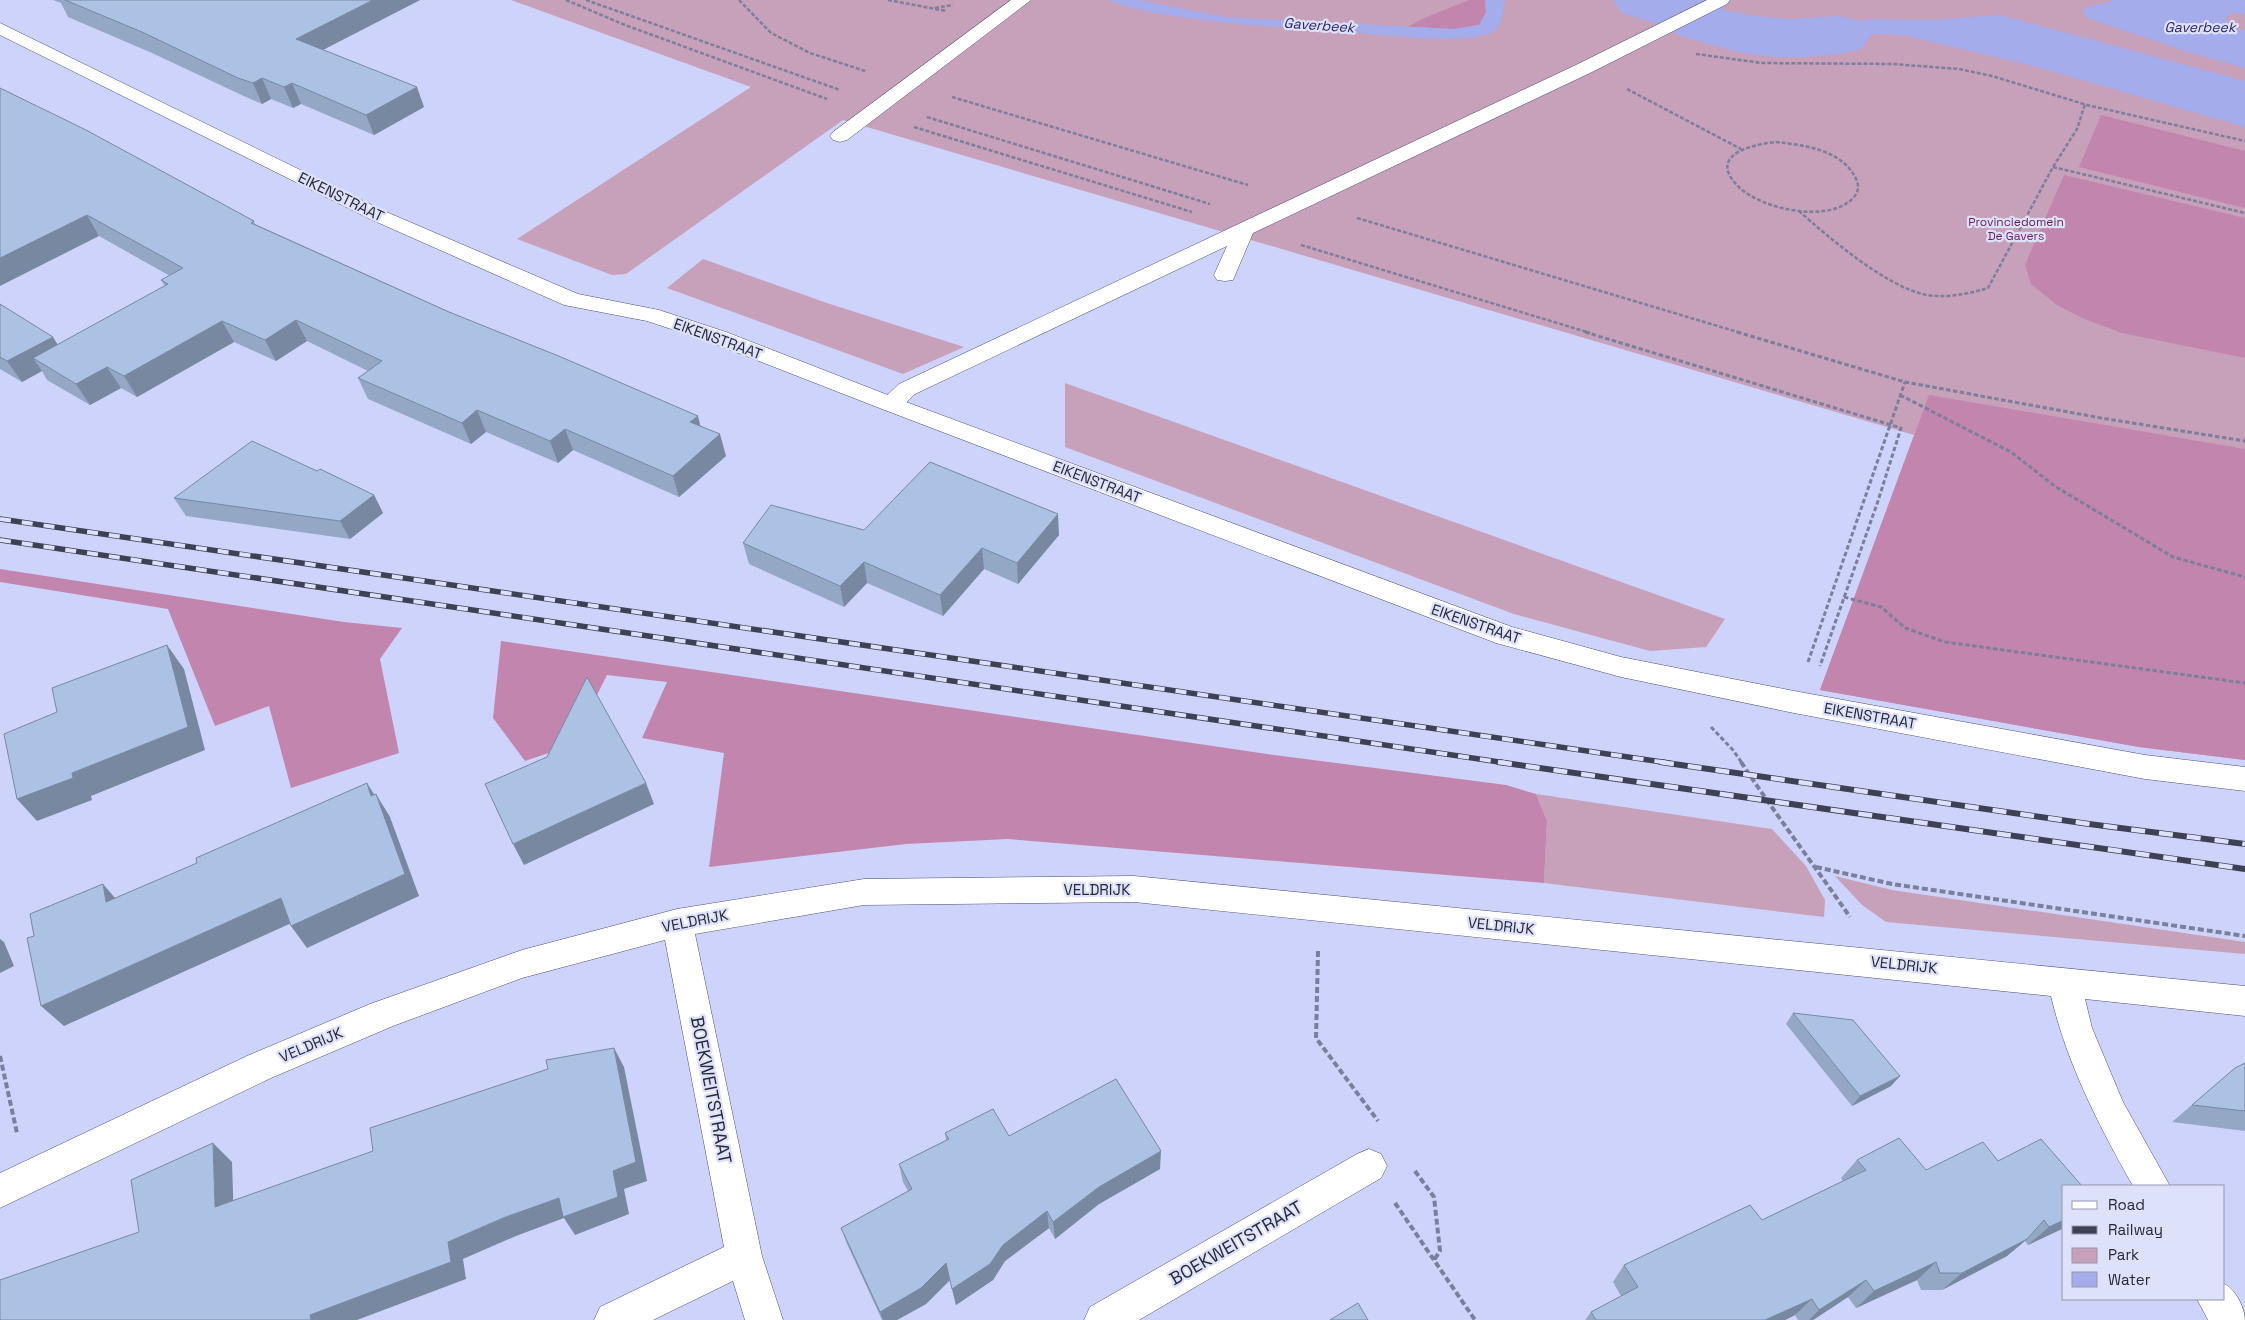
<svg xmlns="http://www.w3.org/2000/svg" width="2245" height="1320" font-family="'Space Grotesk',sans-serif">
<rect width="100%" height="100%" fill="#ced3fb"/>
<path fill="#c7a0b9" d="M 511,0 L 2245,0 L 2245,760 L 2139,747 L 1820,690 L 1914,435 L 843,120 L 626,274 L 612,275 L 517,239 L 751,87 Z
M 703,259 L 827,303 L 964,347 L 903,374 L 667,288 Z
M 1065,383 L 1725,619 L 1706,647 L 1650,651 L 1514,614 L 1065,447 Z
M 1536,794 L 1772,829 L 1806,866 L 1825,900 L 1824,917 L 1544,883 L 1547,821 Z
M 1835,876 L 1892,890 L 2245,942 L 2245,954 L 1886,922 L 1862,905 Z"/>
<path fill="#c285ae" d="M 1469,0 L 1485,0 L 1486,12 L 1479,25 L 1454,29 L 1408,27 L 1422,19 Z
M 2101,115 L 2245,151 L 2245,208 L 2079,167 Z
M 2064,175 L 2245,218 L 2245,358 L 2122,333 L 2082,318 L 2057,305 L 2031,284 L 2025,265 Z
M 1929,395 L 2245,449 L 2245,760 L 2139,747 L 1820,690 Z
M 0,569 L 344,622 L 402,628 L 380,659 L 399,753 L 291,788 L 269,706 L 215,726 L 168,609 L 0,582 Z
M 501,641 L 1267,754 L 1506,785 L 1536,794 L 1547,821 L 1544,883 L 1008,839 L 906,844 L 709,867 L 724,753 L 642,738 L 667,682 L 607,675 L 572,745 L 525,761 L 493,718 Z"/>
<path fill="#a5acec" d="M 1107,0 L 1139,0 L 1226,17 L 1454,29 L 1479,25 L 1486,12 L 1485,0 L 1505,0 C 1503,10 1503,25 1494,31 C 1470,47 1378,34 1347,32 C 1278,27 1208,24 1140,10 C 1129,8 1118,3 1107,0 Z
M 1630,0 L 1658,0 L 1682,7 L 1671,12 Z
M 2115,0 L 2245,0 L 2245,14 L 2232,13 L 2226,17 L 2228,23 L 2237,29 L 2245,30 L 2245,68 L 2182,50 L 2087,18 L 2082,9 Z
M 2000,15 L 2245,81 L 2245,127 L 2033,66 L 1903,35 L 1874,34 L 1818,44 L 1789,45 L 1724,37 L 1691,29 L 1710,19 L 1743,23 L 1780,31 L 1812,33 L 1854,25 L 1868,19 L 1932,20 Z"/>
<g fill="none" stroke-linecap="round" stroke-linejoin="round">
<path fill="#a5acec" fill-rule="evenodd" d="M 1613,0 L 1707,0 L 1727,11 L 1755,16 L 1788,19 L 1839,16 L 1862,21 L 1871,35 L 1862,49 L 1839,54 L 1805,57 L 1772,57 L 1738,52 L 1683,37 L 1652,22 L 1622,13 Z"/>
<defs>
<path id="service" d="M 1011,0 L 1031,0 L 847,140 L 840,142 L 833,140 L 830,136 L 833,132 Z
M 1707,0 L 1730,0 L 1727,4 L 1592,72 L 1253,233 L 1233,280 L 1225,281 L 1217,280 L 1214,275 L 1227,246 L 915,394 C 904,404 897,414 882,409 L 878,404 L 899,384 L 1578,64 Z"/>
<path id="minor" d="M 0,23 L 384,211 L 578,294 L 659,310 L 726,332 L 898,399 L 1512,627 L 1621,657 L 1794,691 L 2145,755 L 2245,767 L 2245,791 L 2145,779 L 1794,713 L 1621,677 L 1496,643 L 882,409 L 710,342 L 647,321 L 564,305 L 370,219 L 0,35 Z
M 1134,876 L 2245,986 L 2245,1016 L 2085,999 L 2092,1028 L 2123,1102 L 2170,1186 L 2133,1186 C 2099,1126 2067,1064 2051,996 L 1134,902 L 864,905 L 695,934 L 762,1256 L 783,1320 L 745,1320 L 733,1281 L 653,1320 L 594,1320 L 600,1307 L 724,1247 L 665,940 L 522,978 L 393,1026 L 271,1078 L 0,1208 L 0,1173 L 247,1056 L 370,1004 L 522,950 L 677,909 L 864,879 Z
M 1369,1149 L 1381,1154 L 1387,1166 L 1381,1178 L 1139,1320 L 1084,1320 L 1090,1307 L 1357,1154 Z
M 2224,1284 C 2235,1288 2245,1308 2245,1320 L 2208,1320 L 2197,1299 L 2224,1299 Z"/>
</defs>
<use href="#service" stroke="#4d5072" stroke-width="1"/>
<use href="#minor" stroke="#4d5072" stroke-width="1"/>
<path stroke="#7b7f9b" stroke-width="2.5" stroke-dasharray="4 2" stroke-linecap="butt" d="M 566,0 L 625,25 L 827,99
M 586,0 L 840,90
M 739,0 L 771,33 L 810,53 L 865,71
M 888,0 L 946,11
M 935,8 L 953,5
M 1696,54 L 1762,63 L 1893,64 L 1959,69 L 1992,76 L 2087,105 L 2245,141
M 1627,89 L 1741,149
M 952,97 L 1248,185
M 927,117 L 1210,204
M 914,127 L 1192,212
M 1776,142 C 1804,145 1843,150 1856,179 C 1859,185 1859,191 1854,197 C 1830,225 1756,209 1735,183 C 1709,153 1756,144 1776,142 Z
M 2053,167 L 2245,213
M 1799,211 C 1829,238 1888,288 1927,295 C 1948,298 1968,294 1988,288 L 2053,167 L 2077,129 L 2085,104
M 1357,218 L 1741,333
M 1301,245 L 1590,333"/>
<path stroke="#7b7f9b" stroke-width="3" stroke-dasharray="4.5 2.5" stroke-linecap="butt" d="M 1585,332 L 1901,428 L 1878,501 L 1820,666
M 1737,332 L 1905,382 L 2101,418 L 2245,441
M 1900,395 L 2011,452 L 2056,487 L 2173,557 L 2245,577
M 1844,597 L 1881,607 L 1905,628 L 1945,642 L 2245,683
M 1808,662 L 1905,382
M 1711,727 L 1733,750 L 1742,763"/>
<path stroke="#7b7f9b" stroke-width="4" stroke-dasharray="6 3" stroke-linecap="butt" d="M 1741,762 C 1776,815 1814,865 1850,917
M 1816,867 L 1892,884 L 2245,936
M 1318,951 L 1316,1038 L 1378,1121
M 0,1056 L 17,1133
M 1415,1171 L 1434,1197 L 1440,1251 L 1434,1260
M 1395,1203 L 1475,1320"/>
<use href="#service" fill="#fff" fill-rule="evenodd"/>
<use href="#minor" fill="#fff" fill-rule="evenodd"/>
<defs>
<path id="rail-far1" d="M 0,519 L 1669,763
M 0,540 L 1506,763"/>
<path id="rail" d="M 1498,762 L 2245,869
M 1660,762 L 2089,824 L 2245,844"/>
</defs>
<use href="#rail-far1" stroke="#3e4053" stroke-width="5.5"/>
<use href="#rail" stroke="#3e4053" stroke-width="6"/>
<use href="#rail-far1" stroke="#dee1fa" stroke-width="4" stroke-dasharray="11" stroke-linecap="butt"/>
<use href="#rail" stroke="#dee1fa" stroke-width="4.5" stroke-dasharray="14" stroke-linecap="butt"/>
</g>
<path fill="#94a7c5" d="M 53,0 L 420,0 L 323,50 L 424,107 L 374,135 L 301,104 L 293,108 L 271,99 L 262,104 L 248,98 L 152,53 L 68,17 L 61,3 Z
M 0,88 L 254,221 L 255,224 L 701,426 L 726,456 L 679,497 L 573,450 L 558,463 L 486,432 L 471,444 L 368,399 L 358,378 L 368,371 L 307,341 L 276,361 L 234,342 L 137,397 L 121,388 L 90,405 L 47,380 L 42,371 L 22,382 L 0,369 L 0,304 L 58,345 L 165,286 L 161,280 L 170,276 L 99,236 Z
M 317,471 L 374,495 L 383,513 L 350,539 L 186,516 L 174,498 Z
M 864,530 L 1059,535 L 1018,584 L 984,569 L 943,616 L 867,583 L 844,607 L 749,564 L 743,543 Z
M 1793,1013 L 1891,1086 L 1852,1106 L 1786,1024 Z
M 2245,1063 L 2245,1131 L 2172,1122 L 2235,1068 Z
M 945,1133 L 1009,1136 L 1160,1169 L 1099,1204 L 1055,1239 L 1049,1228 L 1005,1261 L 993,1280 L 956,1305 L 950,1280 L 926,1304 L 897,1320 L 882,1320 L 847,1244 L 841,1228 L 908,1191 L 903,1182 L 899,1164 L 946,1140 Z
M 1857,1160 L 1926,1170 L 1998,1161 L 2064,1228 L 2028,1245 L 2025,1241 L 2007,1256 L 1942,1290 L 1921,1290 L 1917,1280 L 1856,1308 L 1848,1297 L 1813,1320 L 1798,1320 L 1795,1315 L 1785,1320 L 1585,1320 L 1591,1312 L 1621,1296 L 1613,1282 L 1624,1265 L 1762,1220 L 1843,1181 L 1841,1178 Z"/>
<path fill="#7888a0" d="M 373,0 L 420,0 L 305,59 L 296,39 Z
M 262,78 L 271,99 L 262,104 L 253,83 Z
M 292,83 L 301,104 L 293,108 L 284,87 Z
M 417,87 L 424,107 L 374,135 L 366,115 Z
M 87,215 L 99,236 L 0,286 L 0,258 Z
M 296,320 L 307,341 L 276,361 L 265,340 Z
M 222,321 L 234,342 L 137,397 L 124,376 Z
M 53,337 L 66,358 L 33,358 L 42,371 L 22,382 L 7,361 Z
M 107,367 L 121,388 L 90,405 L 76,384 Z
M 477,410 L 486,432 L 471,444 L 462,423 Z
M 698,416 L 703,437 L 690,422 Z
M 565,429 L 573,450 L 558,463 L 550,441 Z
M 720,434 L 726,456 L 679,497 L 673,476 Z
M 374,495 L 383,513 L 350,539 L 340,521 Z
M 1058,514 L 1059,535 L 1018,584 L 1017,563 Z
M 982,548 L 984,569 L 943,616 L 940,595 Z
M 864,562 L 867,583 L 844,607 L 840,586 Z
M 167,645 L 184,669 L 205,750 L 91,796 L 92,800 L 37,821 L 17,799 L 72,773 Z
M 367,783 L 380,804 L 376,794 L 390,817 L 419,896 L 307,948 L 291,926 L 371,796 Z
M 646,783 L 654,804 L 524,865 L 513,844 Z
M 103,884 L 122,906 L 106,902 Z
M 281,898 L 298,920 L 64,1026 L 41,1006 Z
M 0,939 L 4,942 L 14,966 L 0,973 Z
M 614,1048 L 624,1067 L 647,1181 L 624,1189 L 629,1214 L 575,1235 L 564,1218 L 516,1236 L 463,1259 L 466,1279 L 357,1320 L 311,1320 L 310,1315 L 448,1242 L 613,1171 Z
M 1900,1076 L 1891,1086 L 1852,1106 L 1860,1096 Z
M 213,1143 L 232,1162 L 234,1224 L 215,1207 Z
M 1161,1151 L 1160,1169 L 1099,1204 L 1055,1239 L 1053,1222 L 1099,1187 Z
M 1047,1211 L 1049,1228 L 1005,1261 L 993,1280 L 956,1305 L 952,1289 L 1003,1245 Z
M 2064,1220 L 2064,1228 L 2028,1245 L 2049,1227 Z
M 2027,1239 L 2007,1256 L 1942,1290 L 1962,1273 Z
M 1936,1262 L 1917,1280 L 1856,1308 L 1874,1291 Z
M 946,1263 L 950,1280 L 926,1304 L 897,1320 L 883,1320 L 880,1312 Z
M 1866,1280 L 1848,1297 L 1813,1320 L 1809,1320 L 1819,1310 Z
M 1812,1299 L 1795,1315 L 1785,1320 L 1765,1320 Z"/>
<path fill="#acc2e5" stroke="#7888a0" d="M 65,0 L 373,0 L 296,39 L 417,87 L 366,115 L 292,83 L 284,87 L 262,78 L 253,83 L 238,78 L 142,32 Z
M 0,88 L 86,130 L 254,221 L 251,223 L 449,312 L 561,357 L 698,416 L 690,422 L 720,434 L 673,476 L 565,429 L 550,441 L 477,410 L 462,423 L 358,378 L 382,361 L 296,320 L 265,340 L 222,321 L 124,376 L 107,367 L 76,384 L 33,358 L 168,284 L 161,280 L 183,268 L 87,215 L 0,258 Z
M 0,304 L 53,337 L 7,361 L 0,357 Z
M 252,441 L 317,471 L 320,469 L 374,495 L 340,521 L 174,498 Z
M 930,462 L 1058,514 L 1017,563 L 982,548 L 940,595 L 864,562 L 840,586 L 743,543 L 771,505 L 864,530 Z
M 167,645 L 188,727 L 72,773 L 73,778 L 17,799 L 4,734 L 57,712 L 52,688 Z
M 587,677 L 646,783 L 513,844 L 485,784 L 547,757 Z
M 367,783 L 371,796 L 376,794 L 405,874 L 291,926 L 281,898 L 41,1006 L 27,938 L 34,936 L 30,914 L 103,884 L 106,902 L 197,863 L 196,858 Z
M 1793,1013 L 1853,1020 L 1900,1076 L 1860,1096 Z
M 614,1048 L 636,1162 L 613,1171 L 618,1197 L 563,1217 L 559,1198 L 503,1218 L 448,1242 L 451,1262 L 310,1315 L 311,1320 L 0,1320 L 0,1280 L 139,1232 L 131,1180 L 213,1143 L 215,1207 L 373,1151 L 370,1128 L 548,1069 L 546,1060 Z
M 2245,1063 L 2245,1111 L 2192,1105 L 2235,1068 Z
M 1116,1079 L 1161,1151 L 1099,1187 L 1053,1222 L 1047,1211 L 1003,1245 L 990,1264 L 952,1289 L 946,1263 L 921,1288 L 880,1312 L 841,1228 L 912,1189 L 899,1164 L 949,1139 L 945,1133 L 993,1109 L 1009,1136 Z
M 1899,1138 L 1926,1170 L 1983,1142 L 1998,1161 L 2041,1139 L 2082,1186 L 2064,1186 L 2064,1220 L 2049,1227 L 2044,1220 L 2027,1239 L 1962,1273 L 1940,1273 L 1936,1262 L 1874,1291 L 1866,1280 L 1819,1310 L 1812,1299 L 1765,1320 L 1596,1320 L 1591,1312 L 1638,1287 L 1624,1265 L 1750,1205 L 1762,1220 L 1866,1170 L 1857,1160 Z
M 1358,1303 L 1368,1320 L 1330,1320 Z"/>
<g text-anchor="middle" stroke-width="4.5" stroke-linejoin="round" paint-order="stroke">
<g font-size="12" fill="#671e54" stroke="#dee1fa">
<text x="2016" y="226">Provinciedomein<tspan x="2016" dy="14">De Gavers</tspan></text>
</g>
<g font-size="14" font-style="italic" fill="#28246c" stroke="#dee1fa">
<text transform="translate(1319 25) rotate(4)" y="5">Gaverbeek</text>
<text x="2200" y="32">Gaverbeek</text>
</g>
<g font-size="15" fill="#262837" stroke="#dee1fa">
<text transform="translate(341 197) rotate(26)" y="5">EIKENSTRAAT</text>
<text transform="translate(718 339) rotate(20)" y="5">EIKENSTRAAT</text>
<text transform="translate(1097 482) rotate(21)" y="5">EIKENSTRAAT</text>
<text transform="translate(1476 624) rotate(19)" y="5">EIKENSTRAAT</text>
<text transform="translate(1870 716) rotate(10)" y="5">EIKENSTRAAT</text>
<text x="1097" y="895">VELDRIJK</text>
<text transform="translate(695 921) rotate(-11)" y="5">VELDRIJK</text>
<text transform="translate(1501 926) rotate(6)" y="5">VELDRIJK</text>
<text transform="translate(1904 965) rotate(6)" y="5">VELDRIJK</text>
<text transform="translate(311 1045) rotate(-23)" y="5">VELDRIJK</text>
</g>
<g font-size="18" fill="#262837" stroke="#dee1fa">
<text transform="translate(711 1090) rotate(79)" y="6">BOEKWEITSTRAAT</text>
<text transform="translate(1236 1243) rotate(-30)" y="6">BOEKWEITSTRAAT</text>
</g>
</g>
<rect x="2062" y="1185" width="162" height="115" fill="#dee1fa" stroke="#9497ac"/>
<rect x="2072" y="1201" width="25" height="8" fill="#ffffff" stroke="#9497ac"/>
<text x="2108" y="1210" font-size="15" fill="#262837">Road</text>
<rect x="2072" y="1226" width="25" height="8" fill="#3e4053" stroke="#9497ac"/>
<text x="2108" y="1235" font-size="15" fill="#262837">Railway</text>
<rect x="2072" y="1248" width="25" height="15" fill="#c7a0b9" stroke="#9497ac"/>
<text x="2108" y="1260" font-size="15" fill="#262837">Park</text>
<rect x="2072" y="1272" width="25" height="15" fill="#a5acec" stroke="#9497ac"/>
<text x="2108" y="1285" font-size="15" fill="#262837">Water</text>
</svg>
